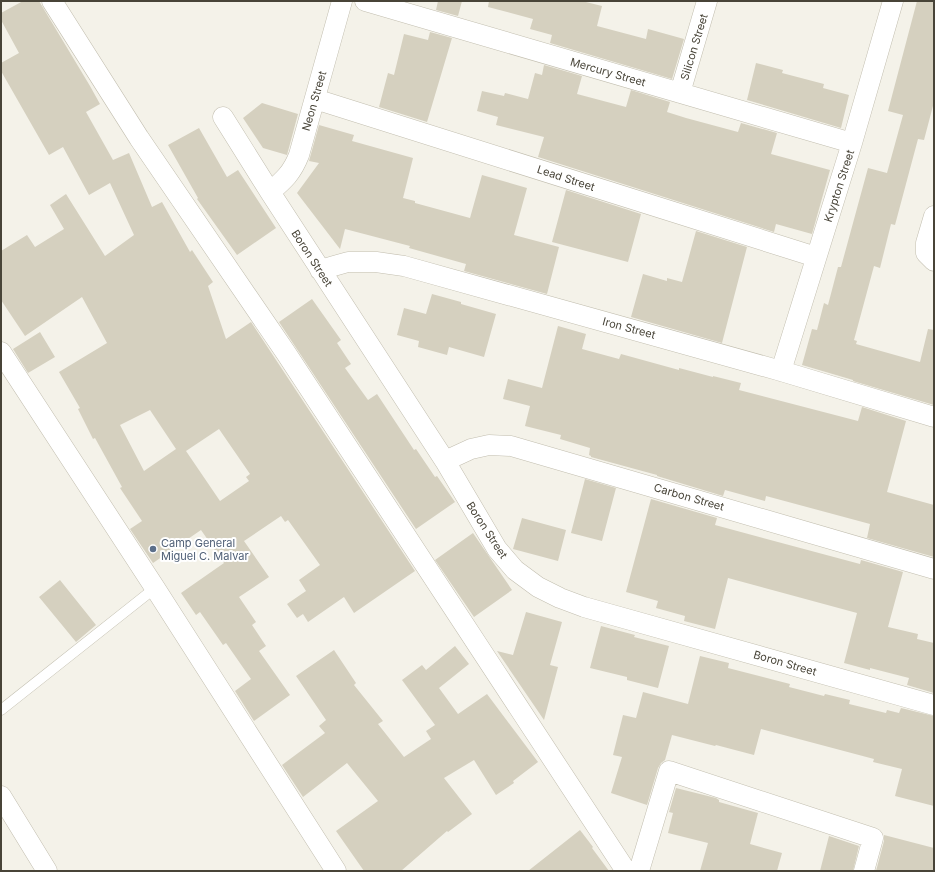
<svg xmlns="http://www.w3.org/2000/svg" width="935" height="872" font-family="Inter,sans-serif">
<rect width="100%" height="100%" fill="#f4f2e9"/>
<path fill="#d5d0bf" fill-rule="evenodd" d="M 23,1 L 39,1 L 90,86 L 100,104 L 86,112 L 113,160 L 129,153 L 152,207 L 162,202 L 190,252 L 192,250 L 213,282 L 208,286 L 226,339 L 251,322 L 415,571 L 354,613 L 344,597 L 308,622 L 303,614 L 297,618 L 287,604 L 306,591 L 299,580 L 320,565 L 288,520 L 285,522 L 281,516 L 244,541 L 269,577 L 239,597 L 256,622 L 252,625 L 266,646 L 259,651 L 290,695 L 254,721 L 235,691 L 251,679 L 226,643 L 223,645 L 200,612 L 196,615 L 181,593 L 224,563 L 201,530 L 153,563 L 130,529 L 142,521 L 120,488 L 122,487 L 95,438 L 93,439 L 78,409 L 80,408 L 59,372 L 107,343 L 82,297 L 25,336 L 1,300 L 1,251 L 27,235 L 35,247 L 64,229 L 50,205 L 66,194 L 105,256 L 134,235 L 110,183 L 89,195 L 63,147 L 49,155 L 1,71 L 1,63 L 19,53 L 1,20 L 1,13 ZM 150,410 L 176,449 L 144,471 L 120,425 ZM 219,429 L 250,474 L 246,477 L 249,481 L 220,501 L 186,451 Z
M 438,1 L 462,1 L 458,16 L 436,10 Z
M 489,1 L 582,1 L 602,6 L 597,26 L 646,39 L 648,29 L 684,39 L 672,79 L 550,43 L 552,35 L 530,29 L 533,19 L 488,7 Z
M 917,1 L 934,1 L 934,102 L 924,140 L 918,139 L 895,225 L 891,224 L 880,268 L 874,266 L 854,340 L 857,341 L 856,344 L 920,362 L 928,329 L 934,330 L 934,405 L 853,381 L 853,380 L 802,365 L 812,329 L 817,330 L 824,303 L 828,305 L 838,267 L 841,267 L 868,168 L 887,173 L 903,115 L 888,111 Z
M 430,32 L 452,38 L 427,122 L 379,107 L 388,73 L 394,75 L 404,34 L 428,40 Z
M 756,63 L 783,70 L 782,73 L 824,84 L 823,88 L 849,95 L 841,128 L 747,100 Z
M 544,65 L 582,76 L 577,94 L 626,107 L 631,90 L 670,102 L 667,112 L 686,118 L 738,132 L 741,123 L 777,133 L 771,154 L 830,170 L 812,234 L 776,224 L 774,232 L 538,157 L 544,137 L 496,125 L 498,117 L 477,111 L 482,91 L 504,96 L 505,93 L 528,99 L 535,73 L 542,75 Z
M 262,103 L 298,114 L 287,155 L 263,148 L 243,118 Z
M 319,125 L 354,135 L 352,141 L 413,158 L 403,198 L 415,201 L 415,203 L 470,218 L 482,175 L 527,188 L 514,235 L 559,247 L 547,294 L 464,271 L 466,264 L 409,248 L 410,246 L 345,229 L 340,249 L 297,193 L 319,163 L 309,161 Z
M 199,128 L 227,177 L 238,170 L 276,228 L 237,255 L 197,199 L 198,198 L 168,145 Z
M 566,190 L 641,214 L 628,262 L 552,242 Z
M 696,231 L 747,247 L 722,343 L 631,317 L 643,274 L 667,281 L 667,278 L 682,282 Z
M 432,294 L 461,302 L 461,304 L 496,314 L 484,357 L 449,347 L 447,355 L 418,347 L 419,341 L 397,335 L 404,308 L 426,314 Z
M 312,299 L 341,340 L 337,343 L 351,364 L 345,368 L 368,400 L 377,394 L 414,450 L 416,449 L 435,477 L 437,476 L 455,502 L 416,529 L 279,322 Z
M 558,326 L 586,334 L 582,349 L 619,359 L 621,354 L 679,370 L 679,368 L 713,377 L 713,376 L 741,383 L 739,390 L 858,421 L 862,407 L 906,421 L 887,492 L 934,505 L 934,557 L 867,538 L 870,524 L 766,496 L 765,501 L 725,490 L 723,496 L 657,476 L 657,475 L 591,457 L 591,456 L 589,455 L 590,448 L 560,439 L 561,435 L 525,426 L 530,406 L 503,399 L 508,379 L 542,388 Z
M 40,332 L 55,357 L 28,373 L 13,349 Z
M 585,479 L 616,488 L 602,541 L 571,533 Z
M 651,499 L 717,518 L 715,525 L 860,564 L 861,560 L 903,572 L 888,627 L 918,634 L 917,639 L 934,643 L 934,693 L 907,685 L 909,678 L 870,668 L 870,670 L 844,663 L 857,613 L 728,578 L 715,629 L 684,621 L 685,616 L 656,608 L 658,601 L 626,592 Z
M 522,518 L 566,530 L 558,561 L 513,549 Z
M 473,533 L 512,590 L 474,617 L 435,560 Z
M 60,580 L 96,625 L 76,642 L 39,597 Z
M 526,612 L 562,622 L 550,665 L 558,667 L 544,720 L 497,651 L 513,655 Z
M 601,626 L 635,635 L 634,637 L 669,646 L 658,688 L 627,680 L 627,677 L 590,668 Z
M 455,646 L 469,664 L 439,688 L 458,714 L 487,694 L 538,762 L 513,781 L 514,783 L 496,795 L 474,760 L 444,778 L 472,814 L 448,832 L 447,831 L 401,871 L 364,871 L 336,831 L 378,801 L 347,763 L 303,797 L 282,765 L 325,733 L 319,726 L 326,720 L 296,676 L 334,650 L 356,683 L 354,685 L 383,721 L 378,724 L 404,757 L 431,739 L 426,731 L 435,725 L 402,680 L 422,665 L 426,670 Z
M 700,656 L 729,663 L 728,668 L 790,684 L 789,687 L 824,696 L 825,694 L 850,700 L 849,704 L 886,713 L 887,710 L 899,713 L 901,708 L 934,716 L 934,806 L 895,796 L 902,769 L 873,762 L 874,759 L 761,729 L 754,755 L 716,745 L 715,746 L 672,735 L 665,760 L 661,763 L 658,768 L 647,805 L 611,793 L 622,757 L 613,755 L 623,715 L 636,718 L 643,692 L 688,704 Z
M 676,788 L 716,798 L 719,800 L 719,802 L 758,813 L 750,844 L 782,853 L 777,871 L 700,871 L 708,843 L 668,833 L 673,813 L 669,812 Z
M 580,830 L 593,847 L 592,848 L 609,871 L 528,871 Z
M 884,835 L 934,848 L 934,871 L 876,871 L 884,841 Z
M 829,836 L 859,846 L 853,871 L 820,871 Z"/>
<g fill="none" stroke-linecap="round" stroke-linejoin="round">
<defs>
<path id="service" d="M 1,710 L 155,588"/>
<path id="minor" d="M 52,1 L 139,138 L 286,353 L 626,871
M 365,1 L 852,143
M 680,93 L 707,1
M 315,99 L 816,257
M 223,117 L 270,192 L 445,461 L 497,549 L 515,570 L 538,587 L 560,598 L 584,607 L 934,705
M 270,192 C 284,180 292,173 299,155 L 342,1
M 934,216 L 926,243 L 926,253 L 934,261
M 320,270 L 348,262 L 376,262 L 404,266 L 781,371 L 934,417
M 1,352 L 155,588 L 336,871
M 781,371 L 852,143 L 893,1
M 445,461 L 471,449 L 489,445 L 511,446 L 934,569
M 1,796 L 47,871
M 639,871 L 669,771 L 873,838 L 864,871"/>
</defs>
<use href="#service" stroke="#c2beaf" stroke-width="11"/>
<use href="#minor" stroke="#c2beaf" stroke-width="21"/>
<use href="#service" stroke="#fff" stroke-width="10"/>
<use href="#minor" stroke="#fff" stroke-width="20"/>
</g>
<circle fill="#5c6f8a" stroke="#fff" stroke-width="1.5" cx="153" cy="549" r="4"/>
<g text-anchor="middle" stroke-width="4" stroke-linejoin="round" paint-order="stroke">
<g font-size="11" fill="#484438" stroke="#fff">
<text transform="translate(694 47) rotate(-73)" y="4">Silicon Street</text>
<text transform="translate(608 72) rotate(16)" y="4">Mercury Street</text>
<text transform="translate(314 101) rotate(-74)" y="4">Neon Street</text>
<text transform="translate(566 178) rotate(18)" y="4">Lead Street</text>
<text transform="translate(839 186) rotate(-72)" y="4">Krypton Street</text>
<text transform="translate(312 258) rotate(57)" y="4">Boron Street</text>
<text transform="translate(629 328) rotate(15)" y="4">Iron Street</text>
<text transform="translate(689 497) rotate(16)" y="4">Carbon Street</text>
<text transform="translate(487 530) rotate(57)" y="4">Boron Street</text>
<text transform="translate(785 663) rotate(16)" y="4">Boron Street</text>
</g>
<g font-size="11" fill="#4e5e75" stroke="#fff" text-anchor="start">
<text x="161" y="547">Camp General<tspan x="161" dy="13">Miguel C. Malvar</tspan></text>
</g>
</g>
<rect width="935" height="872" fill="none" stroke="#484438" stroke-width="4"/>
</svg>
